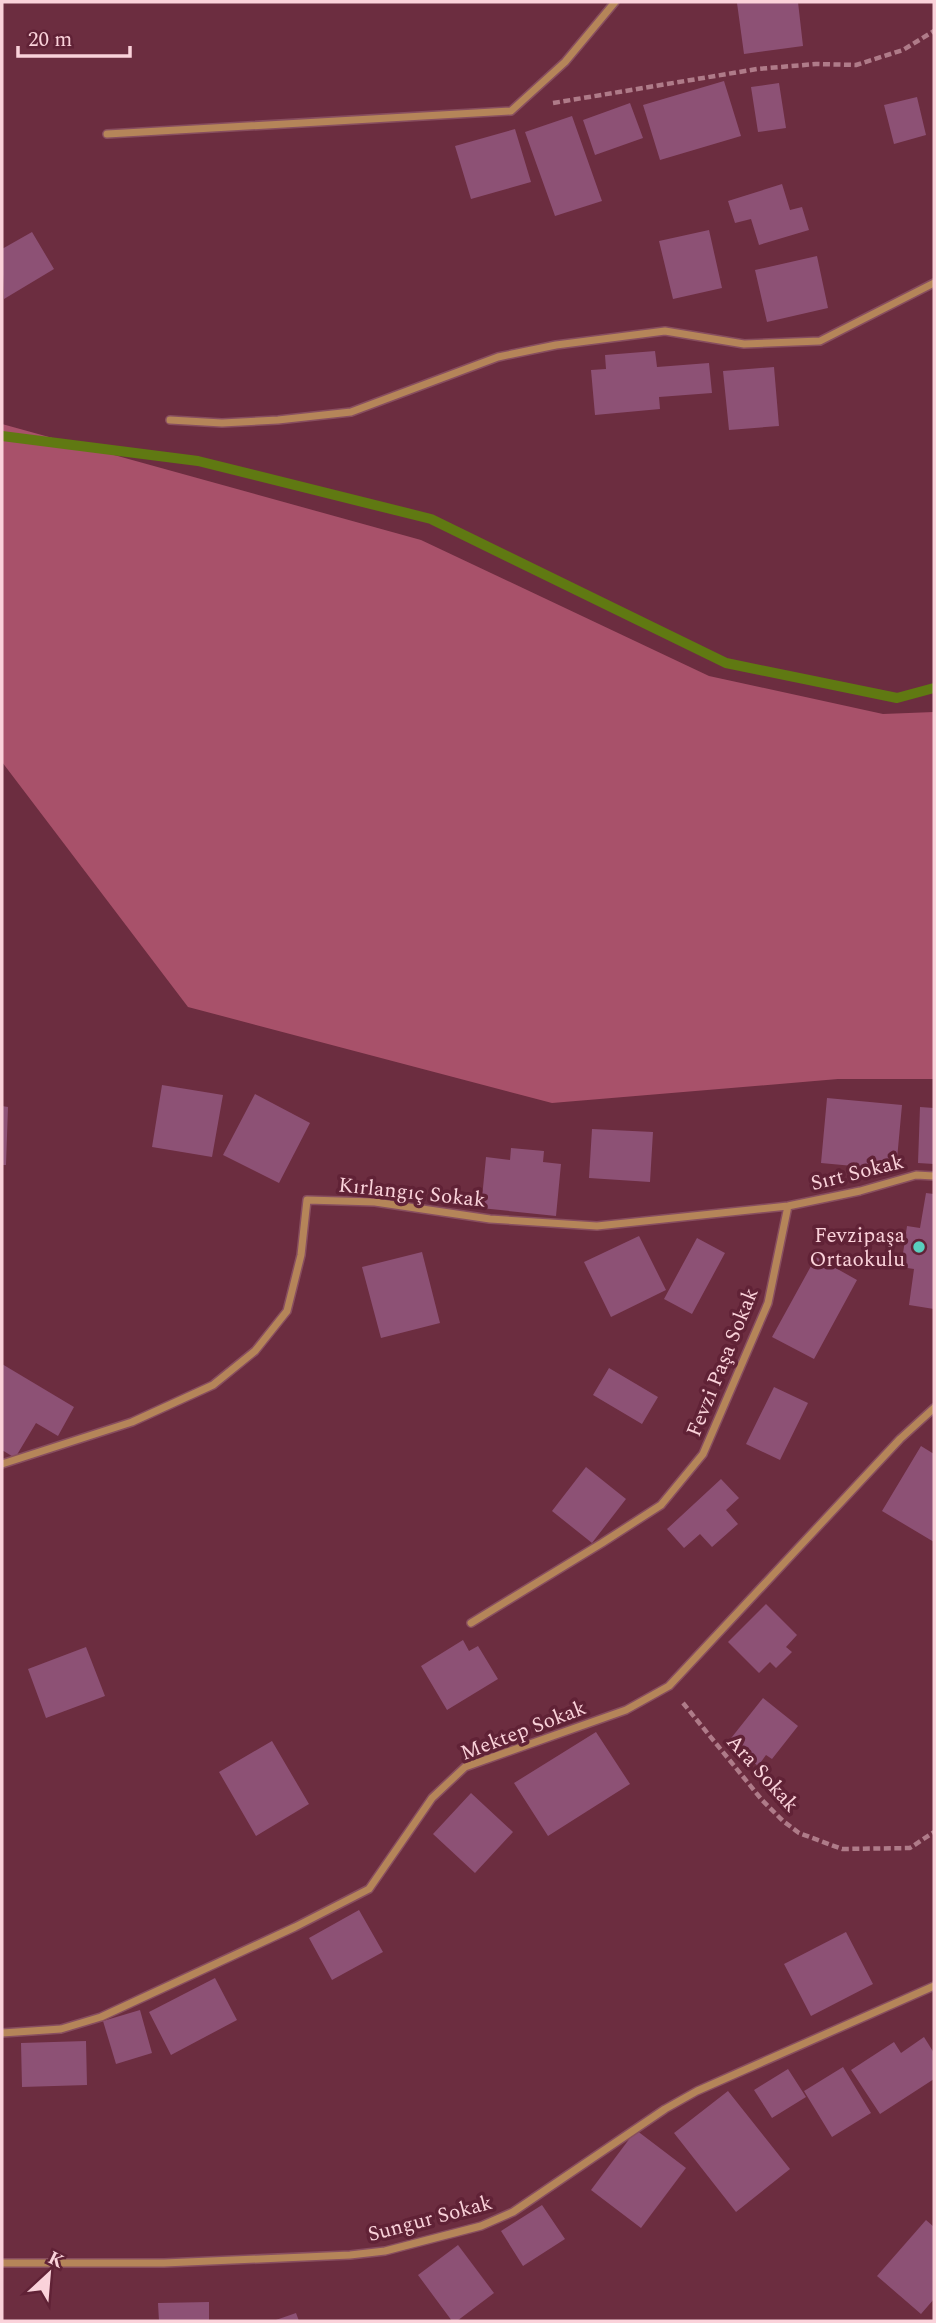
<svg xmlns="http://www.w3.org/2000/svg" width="936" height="2323" font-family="Spectral,serif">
<rect width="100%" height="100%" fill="#6c2d40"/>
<path fill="#a8516a" d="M 2,424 L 421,540 L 709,676 L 883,714 L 934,712 L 934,1079 L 838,1079 L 552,1103 L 188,1007 L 2,762 Z"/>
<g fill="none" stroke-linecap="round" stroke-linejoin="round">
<path stroke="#607912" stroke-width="10" d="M 2,436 L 198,461 L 431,519 L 726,663 L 897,698 L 934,688"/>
</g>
<path fill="#8d5175" d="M 747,2 L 798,2 L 803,46 L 744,54 L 737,3 Z
M 724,81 L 741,136 L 660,160 L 643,105 Z
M 779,83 L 786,128 L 758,132 L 751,87 Z
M 917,97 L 926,135 L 894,144 L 884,105 Z
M 630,103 L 643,138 L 595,155 L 583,120 Z
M 572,116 L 602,201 L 555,216 L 525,132 Z
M 515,129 L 531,182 L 471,199 L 455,146 Z
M 782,184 L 790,210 L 802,207 L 809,230 L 759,245 L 751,219 L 735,223 L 728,201 Z
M 709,230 L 722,288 L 673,299 L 659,241 Z
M 32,232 L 54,269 L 4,299 L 2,249 Z
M 817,256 L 828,308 L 767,322 L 755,270 Z
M 655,351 L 657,367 L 709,363 L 712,393 L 659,397 L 660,409 L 595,415 L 591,370 L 606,369 L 605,355 Z
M 774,367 L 779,426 L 729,430 L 723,371 Z
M 162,1085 L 223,1095 L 212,1157 L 152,1147 Z
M 255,1094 L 310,1123 L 279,1183 L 223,1155 Z
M 827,1098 L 902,1105 L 896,1170 L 821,1163 Z
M 2,1106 L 8,1107 L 6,1165 L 2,1165 Z
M 920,1107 L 934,1108 L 934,1164 L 918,1163 Z
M 592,1129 L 653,1132 L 650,1182 L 589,1178 Z
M 511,1148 L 544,1151 L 543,1162 L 561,1164 L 556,1216 L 481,1208 L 486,1157 L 510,1160 Z
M 926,1193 L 934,1194 L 934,1309 L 909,1305 L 914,1269 L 901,1267 L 907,1226 L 920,1228 Z
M 639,1236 L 666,1290 L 611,1317 L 584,1262 Z
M 697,1238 L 725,1253 L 692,1314 L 664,1299 Z
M 422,1252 L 440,1323 L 381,1338 L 362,1267 Z
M 816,1257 L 857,1280 L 814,1359 L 772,1337 Z
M 2,1364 L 74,1407 L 58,1436 L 36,1423 L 15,1458 L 2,1450 Z
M 609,1368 L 658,1397 L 642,1424 L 593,1395 Z
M 774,1387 L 808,1403 L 780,1460 L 746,1444 Z
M 921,1446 L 934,1454 L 934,1542 L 882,1511 Z
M 586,1467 L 626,1499 L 592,1543 L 552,1511 Z
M 721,1479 L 739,1498 L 726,1510 L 738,1524 L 712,1547 L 700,1534 L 684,1548 L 667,1529 Z
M 766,1604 L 797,1635 L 786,1647 L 792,1652 L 776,1668 L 770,1662 L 759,1673 L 728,1642 Z
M 463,1640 L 469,1651 L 478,1646 L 498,1679 L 447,1710 L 421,1666 Z
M 86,1647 L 105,1696 L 46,1718 L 28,1669 Z
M 763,1698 L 798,1726 L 772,1759 L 766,1755 L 758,1766 L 728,1742 Z
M 596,1732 L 630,1784 L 548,1836 L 514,1783 Z
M 272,1741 L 309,1804 L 256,1836 L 219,1772 Z
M 471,1793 L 513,1832 L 475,1873 L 433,1834 Z
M 359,1910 L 383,1952 L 332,1980 L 309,1938 Z
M 846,1932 L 873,1984 L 811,2016 L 784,1964 Z
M 215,1978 L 237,2020 L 171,2055 L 149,2012 Z
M 140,2010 L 152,2053 L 116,2064 L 103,2021 Z
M 924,2037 L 934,2053 L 934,2079 L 880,2114 L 851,2070 L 894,2042 L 901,2053 Z
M 86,2041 L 87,2085 L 22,2087 L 21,2043 Z
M 843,2067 L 871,2113 L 832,2137 L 804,2091 Z
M 788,2069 L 806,2097 L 772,2118 L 754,2090 Z
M 728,2091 L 790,2169 L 736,2212 L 674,2133 Z
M 636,2130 L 686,2168 L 641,2228 L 591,2190 Z
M 542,2205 L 565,2239 L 523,2266 L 501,2231 Z
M 926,2220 L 934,2227 L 934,2299 L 921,2314 L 877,2276 Z
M 458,2245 L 494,2293 L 457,2321 L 452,2321 L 418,2275 Z
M 209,2302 L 209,2321 L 159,2321 L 158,2303 Z
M 296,2313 L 299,2321 L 273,2321 Z"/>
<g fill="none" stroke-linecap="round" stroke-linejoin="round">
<defs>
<path id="street" d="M 107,134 L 511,111 L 565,62 L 615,2
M 170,420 L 222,423 L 278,420 L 351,412 L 498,357 L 556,345 L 665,331 L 744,344 L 820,341 L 934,283
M 2,1464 L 132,1422 L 213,1385 L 255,1351 L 287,1311 L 301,1255 L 307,1200 L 375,1202 L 490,1219 L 597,1226 L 788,1206 L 860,1191 L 916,1175 L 934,1176
M 471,1623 L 602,1543 L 661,1505 L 703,1454 L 768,1303 L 788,1206
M 2,2033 L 61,2029 L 101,2017 L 295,1927 L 369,1889 L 432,1798 L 465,1767 L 626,1710 L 669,1686 L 900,1439 L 934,1408
M 2,2263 L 164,2263 L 350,2255 L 385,2251 L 481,2226 L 513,2212 L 665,2109 L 697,2091 L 934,1986"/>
</defs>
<use href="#street" stroke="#884e5f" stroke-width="10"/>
<path stroke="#af7b89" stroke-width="4.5" stroke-dasharray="7 3.5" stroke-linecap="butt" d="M 553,103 L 757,69 L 816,64 L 856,65 L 903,50 L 934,31
M 683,1703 L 762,1800 L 783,1821 L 799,1833 L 842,1849 L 910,1848 L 934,1832"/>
<use href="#street" stroke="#b58559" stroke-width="7"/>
</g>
<circle fill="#59cebe" stroke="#602236" stroke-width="2.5" cx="919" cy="1247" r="7"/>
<g text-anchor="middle" stroke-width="7" stroke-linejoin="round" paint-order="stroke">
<g font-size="21" fill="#fad2da" stroke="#602236">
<text transform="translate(857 1172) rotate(-14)" y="7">Sırt Sokak</text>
<text transform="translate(412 1192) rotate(6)" y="7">Kırlangıç Sokak</text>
<text transform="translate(722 1362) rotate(-68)" y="7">Fevzi Paşa Sokak</text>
<text transform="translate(523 1730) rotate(-21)" y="7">Mektep Sokak</text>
<text transform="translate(763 1773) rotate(48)" y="7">Ara Sokak</text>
<text transform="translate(430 2218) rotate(-15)" y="7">Sungur Sokak</text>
</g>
<g font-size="21" fill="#fad2da" stroke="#602236" text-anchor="end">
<text x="905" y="1242">Fevzipaşa<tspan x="905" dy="24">Ortaokulu</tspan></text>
</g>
</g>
<rect width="936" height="2323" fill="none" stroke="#fad2da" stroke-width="7"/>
<g transform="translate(49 2274) rotate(26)" stroke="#602236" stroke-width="5" paint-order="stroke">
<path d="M0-5L12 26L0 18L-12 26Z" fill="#fad2da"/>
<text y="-10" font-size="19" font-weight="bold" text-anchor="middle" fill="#fad2da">K</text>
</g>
<path d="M18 46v10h112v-10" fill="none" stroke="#fad2da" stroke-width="3.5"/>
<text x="28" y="46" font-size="21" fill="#fad2da" stroke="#602236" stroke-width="5" paint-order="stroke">20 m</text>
</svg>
